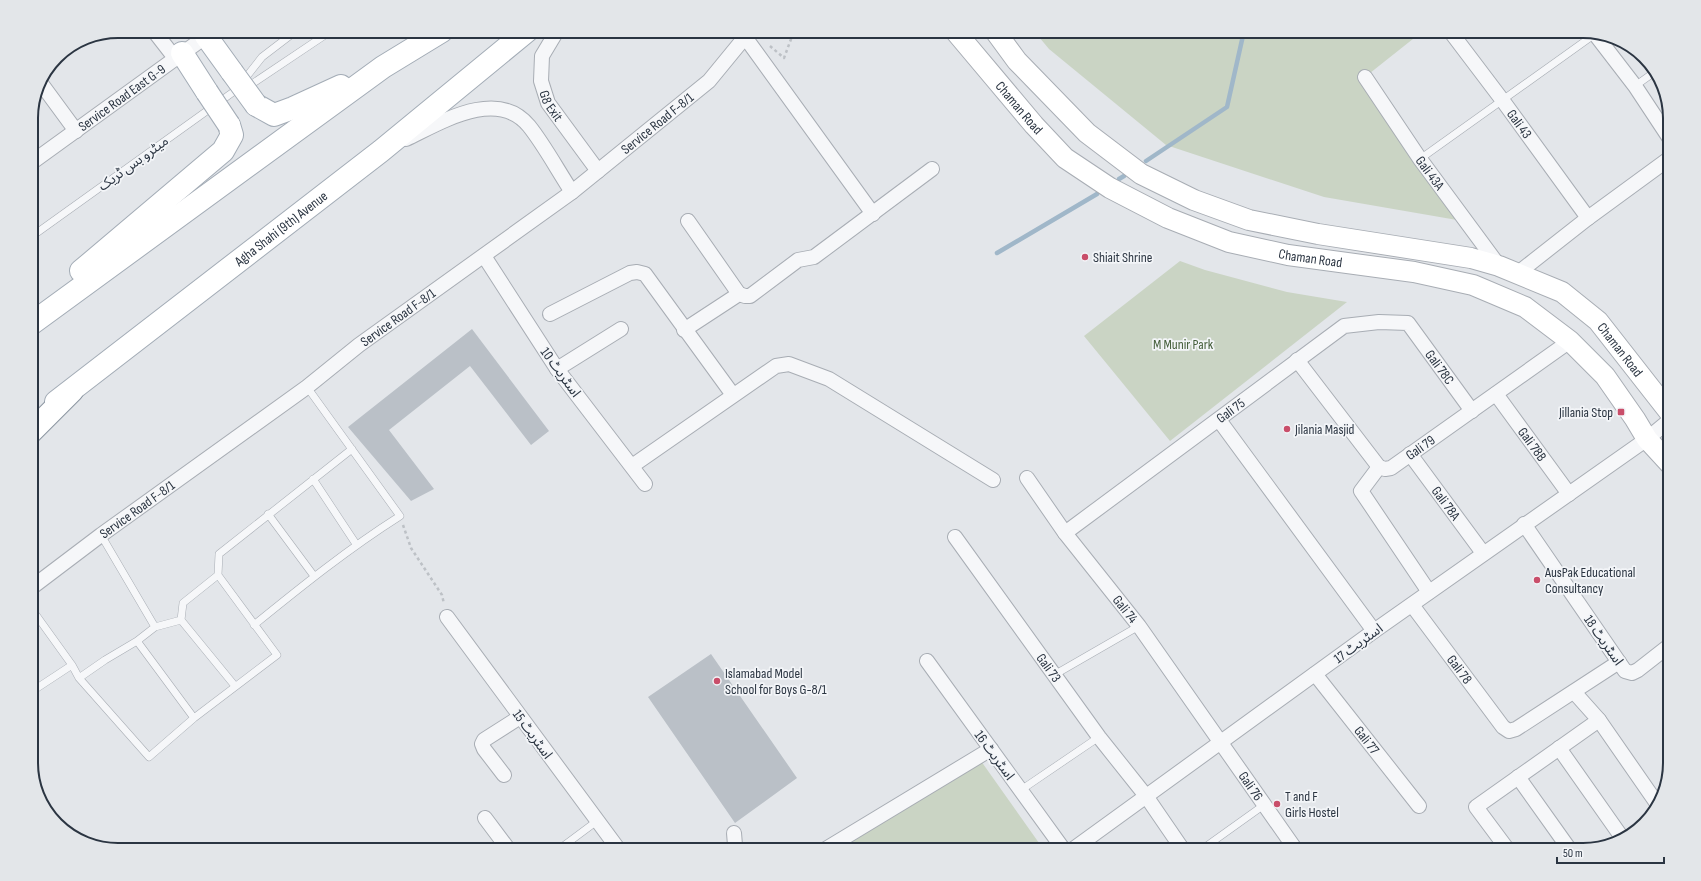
<svg xmlns="http://www.w3.org/2000/svg" width="1701" height="881" font-family="'Sofia Sans Condensed','Noto Sans Arabic',sans-serif">
<rect width="100%" height="100%" fill="#e3e6ea"/>
<path fill="#cad4c4" d="M 1034,31 L 1423,31 L 1365,77 L 1457,220 L 1324,197 L 1166,145 L 1049,49 Z
M 1180,261 L 1205,270 L 1287,292 L 1347,302 L 1170,441 L 1084,336 Z
M 981,761 L 1044,850 L 832,850 Z"/>
<g fill="none" stroke-linecap="round" stroke-linejoin="round">
<path stroke="#a0b7c9" stroke-width="4.5" d="M 1146,161 L 1227,107 L 1244,31
M 1119,179 L 1124,176
M 997,253 L 1097,194"/>
</g>
<path fill="#bac0c7" d="M 472,329 L 549,431 L 531,445 L 470,366 L 389,430 L 434,489 L 411,501 L 348,427 Z
M 711,654 L 797,778 L 735,823 L 648,697 Z"/>
<g fill="none" stroke-linecap="round" stroke-linejoin="round">
<defs>
<path id="lane" d="M 245,86 L 252,84 L 331,31
M 1635,86 L 1656,71
M 1420,159 L 1595,34
M 31,237 L 236,90 L 262,57 L 296,31
M 313,479 L 356,544
M 268,514 L 314,576
M 101,535 L 155,627
M 218,575 L 183,603 L 181,620 L 235,686
M 31,608 L 72,665 L 79,678 L 149,757 L 194,718 L 277,655 L 218,575 L 219,554 L 352,449
M 254,625 C 302,586 348,549 400,516 L 307,387
M 137,641 L 194,718
M 1054,675 L 1139,626
M 79,678 L 105,660 L 137,641 L 155,627 L 181,620
M 31,692 L 72,665
M 1021,790 L 1099,737
M 558,850 L 597,821
M 1201,850 L 1264,805"/>
<g id="street">
<path d="M 154,31 L 175,58"/>
<path id="s1" d="M 557,31 L 542,56 L 541,81 L 548,103 L 598,171"/>
<path id="s2" d="M 1450,31 L 1503,101 L 1588,218"/>
<path d="M 1595,34 L 1635,86 L 1670,139"/>
<path d="M 745,37 L 873,214"/>
<path id="s3" d="M 1365,77 L 1420,159 L 1499,266"/>
<path d="M 40,82 L 76,131"/>
<path d="M 406,139 C 440,123 497,87 529,126 C 545,146 558,171 572,192"/>
<path id="s4" d="M 31,163 L 212,32"/>
<path d="M 688,221 L 739,294"/>
<path d="M 484,256 L 557,369 L 645,484"/>
<path d="M 1518,273 L 1588,218 L 1670,158"/>
<path d="M 550,314 L 630,273 L 637,272 L 645,274 L 733,395"/>
<path d="M 684,330 L 739,294 L 745,296 L 750,296 L 798,260 L 814,257 L 932,169"/>
<path id="s5" d="M 1297,360 L 1379,467 L 1385,469 L 1391,468 L 1570,341"/>
<path d="M 557,369 L 621,329"/>
<path id="s6" d="M 1496,394 L 1569,494"/>
<path d="M 1219,420 L 1374,631"/>
<path id="s7" d="M 1410,454 L 1483,553"/>
<path d="M 632,466 L 776,366 L 789,364 L 829,379 L 993,480"/>
<path d="M 1379,467 L 1361,491 L 1429,592"/>
<path id="s8" d="M 1027,478 L 1065,533 L 1139,626 L 1296,850"/>
<path d="M 1524,524 L 1625,671 L 1632,673 L 1638,670 L 1670,645"/>
<path id="s9" d="M 1065,533 L 1344,326 L 1379,322 L 1408,323 L 1472,411"/>
<path id="s10" d="M 955,537 L 1099,737 L 1146,796 L 1183,850"/>
<path id="s11" d="M 31,588 L 101,535 L 307,387 L 359,345 L 572,192 L 709,81 L 750,31"/>
<path id="s12" d="M 1412,605 L 1503,727 L 1509,731 L 1516,729 L 1619,662"/>
<path d="M 447,617 L 619,850"/>
<path d="M 927,661 L 1064,850"/>
<path id="s13" d="M 1315,674 L 1419,806"/>
<path d="M 1599,720 L 1658,805"/>
<path d="M 1559,748 L 1623,839"/>
<path d="M 504,775 L 484,749 L 482,744 L 484,740 L 520,717"/>
<path d="M 1518,777 L 1570,850"/>
<path d="M 485,818 L 509,850"/>
<path d="M 733,850 L 735,845 L 734,833"/>
<path d="M 824,850 L 991,749"/>
<path d="M 1072,850 L 1374,631 L 1647,439 L 1670,420"/>
<path d="M 1508,850 L 1476,807 L 1599,720 L 1574,692"/>
</g>
<g id="secondary">
<path id="s14" d="M 955,31 L 1034,125 L 1065,158 L 1110,188 L 1168,218 L 1229,242 L 1288,255 L 1414,272 L 1473,285 L 1525,307 L 1570,341 L 1605,376 L 1635,419 L 1647,439 L 1670,464"/>
<path id="s15" d="M 995,31 L 1017,61 L 1087,133 L 1141,174 L 1194,200 L 1249,220 L 1318,234 L 1471,258 L 1499,266 L 1562,292 L 1598,321 L 1670,413"/>
</g>
<g id="primary">
<path d="M 206,36 L 232,72"/>
<path d="M 182,53 L 207,92"/>
<path d="M 256,105 L 274,115 L 293,108 L 341,86"/>
<path d="M 81,271 L 223,151 L 232,135 L 229,125"/>
<path d="M 31,324 L 383,67 L 442,31"/>
<path id="s16" d="M 56,402 L 381,151 L 527,31"/>
</g>
<path id="highway" d="M 31,432 L 72,391"/>
</defs>
<use href="#lane" stroke="#a8adb4" stroke-width="8"/>
<use href="#street" stroke="#a8adb4" stroke-width="16"/>
<use href="#secondary" stroke="#a8adb4" stroke-width="22"/>
<use href="#primary" stroke="#a3acb6" stroke-width="24"/>
<use href="#highway" stroke="#8b95a1" stroke-width="24"/>
<path stroke="#bdc1c6" stroke-width="2.5" stroke-dasharray="3 3" stroke-linecap="butt" d="M 770,46 L 784,58 L 794,31
M 403,525 L 411,548 L 442,595 L 444,604"/>
<use href="#lane" stroke="#f6f7f9" stroke-width="7"/>
<use href="#street" stroke="#f6f7f9" stroke-width="14"/>
<use href="#secondary" stroke="#fff" stroke-width="20"/>
<use href="#primary" stroke="#fff" stroke-width="22"/>
<use href="#highway" stroke="#fff" stroke-width="22"/>
<defs>
<path id="primary-bridge" d="M 232,72 L 256,105
M 207,92 L 229,125"/>
</defs>
<use href="#primary-bridge" stroke="#a3acb6" stroke-width="24" stroke-linecap="butt"/>
<use href="#primary-bridge" stroke="#fff" stroke-width="22"/>
</g>
<g fill="#c94e6a" stroke="#f3f5f8" stroke-width="1.5">
<circle cx="1085" cy="257" r="4"/>
<rect x="1617" y="408" width="8" height="8" rx="2"/>
<circle cx="1287" cy="429" r="4"/>
<circle cx="1537" cy="580" r="4"/>
<circle cx="717" cy="681" r="4"/>
<circle cx="1277" cy="804" r="4"/>
</g>
<g text-anchor="middle" stroke-width="3.5" stroke-linejoin="round" paint-order="stroke">
<g font-size="14" fill="#2b3542" stroke="#f3f5f8">
<text dy="5" stroke="none"><textPath href="#s4" startOffset="112">Service Road East G-9</textPath></text>
<text dy="5" stroke="none"><textPath href="#s1" startOffset="81">G8 Exit</textPath></text>
<text dy="5" stroke="none"><textPath href="#s14" startOffset="100">Chaman Road</textPath></text>
<text dy="5" stroke="none"><textPath href="#s11" startOffset="780">Service Road F-8/1</textPath></text>
<text dy="5" stroke="none"><textPath href="#s2" startOffset="116">Gali 43</textPath></text>
<text transform="translate(133 163) rotate(-36)" y="5">میٹرو بس ٹریک</text>
<text dy="5" stroke="none"><textPath href="#s3" startOffset="116">Gali 43A</textPath></text>
<text dy="5" stroke="none"><textPath href="#s16" startOffset="284">Agha Shahi (9th) Avenue</textPath></text>
<text dy="5" stroke="none"><textPath href="#s14" startOffset="436">Chaman Road</textPath></text>
<text dy="5" stroke="none"><textPath href="#s11" startOffset="456">Service Road F-8/1</textPath></text>
<text dy="5" stroke="none"><textPath href="#s15" startOffset="728">Chaman Road</textPath></text>
<text dy="5" stroke="none"><textPath href="#s9" startOffset="466">Gali 78C</textPath></text>
<text transform="translate(561 372) rotate(54)" y="5">اسٹریٹ 10</text>
<text dy="5" stroke="none"><textPath href="#s9" startOffset="206">Gali 75</textPath></text>
<text dy="5" stroke="none"><textPath href="#s6" startOffset="62">Gali 78B</textPath></text>
<text dy="5" stroke="none"><textPath href="#s5" startOffset="183">Gali 79</textPath></text>
<text dy="5" stroke="none"><textPath href="#s7" startOffset="61">Gali 78A</textPath></text>
<text dy="5" stroke="none"><textPath href="#s11" startOffset="132">Service Road F-8/1</textPath></text>
<text dy="5" stroke="none"><textPath href="#s8" startOffset="164">Gali 74</textPath></text>
<text transform="translate(1604 640) rotate(55)" y="5">اسٹریٹ 18</text>
<text transform="translate(1358 643) rotate(-36)" y="5">اسٹریٹ 17</text>
<text dy="5" stroke="none"><textPath href="#s10" startOffset="161">Gali 73</textPath></text>
<text dy="5" stroke="none"><textPath href="#s12" startOffset="80">Gali 78</textPath></text>
<text transform="translate(533 734) rotate(54)" y="5">اسٹریٹ 15</text>
<text dy="5" stroke="none"><textPath href="#s13" startOffset="84">Gali 77</textPath></text>
<text transform="translate(995 755) rotate(54)" y="5">اسٹریٹ 16</text>
<text dy="5" stroke="none"><textPath href="#s8" startOffset="381">Gali 76</textPath></text>
</g>
<g font-size="14" fill="#2b3542" stroke="#f3f5f8" text-anchor="start">
<text x="1093" y="262">Shiait Shrine</text>
<text x="1613" y="417" text-anchor="end">Jillania Stop</text>
<text x="1295" y="434">Jilania Masjid</text>
<text x="1545" y="577">AusPak Educational<tspan x="1545" dy="16">Consultancy</tspan></text>
<text x="725" y="678">Islamabad Model<tspan x="725" dy="16">School for Boys G-8/1</tspan></text>
<text x="1285" y="801">T and F<tspan x="1285" dy="16">Girls Hostel</tspan></text>
</g>
<g font-size="14" fill="#435d39" stroke="#f3f5f8">
<text x="1183" y="349">M Munir Park</text>
</g>
</g>
<path d="M0 0H1701V881H0ZM118 38H1583A80 80 0 0 1 1663 118V763A80 80 0 0 1 1583 843H118A80 80 0 0 1 38 763V118A80 80 0 0 1 118 38Z" fill="#e3e6e9" fill-rule="evenodd"/>
<path fill="none" stroke="#2b3542" stroke-width="2" d="M118 38H1583A80 80 0 0 1 1663 118V763A80 80 0 0 1 1583 843H118A80 80 0 0 1 38 763V118A80 80 0 0 1 118 38Z"/>
<path d="M1557 857v6h107v-6" fill="none" stroke="#2b3542" stroke-width="2"/>
<text x="1563" y="857" font-size="12" fill="#2b3542" stroke="#f3f5f8" stroke-width="3" paint-order="stroke">50 m</text>
</svg>
